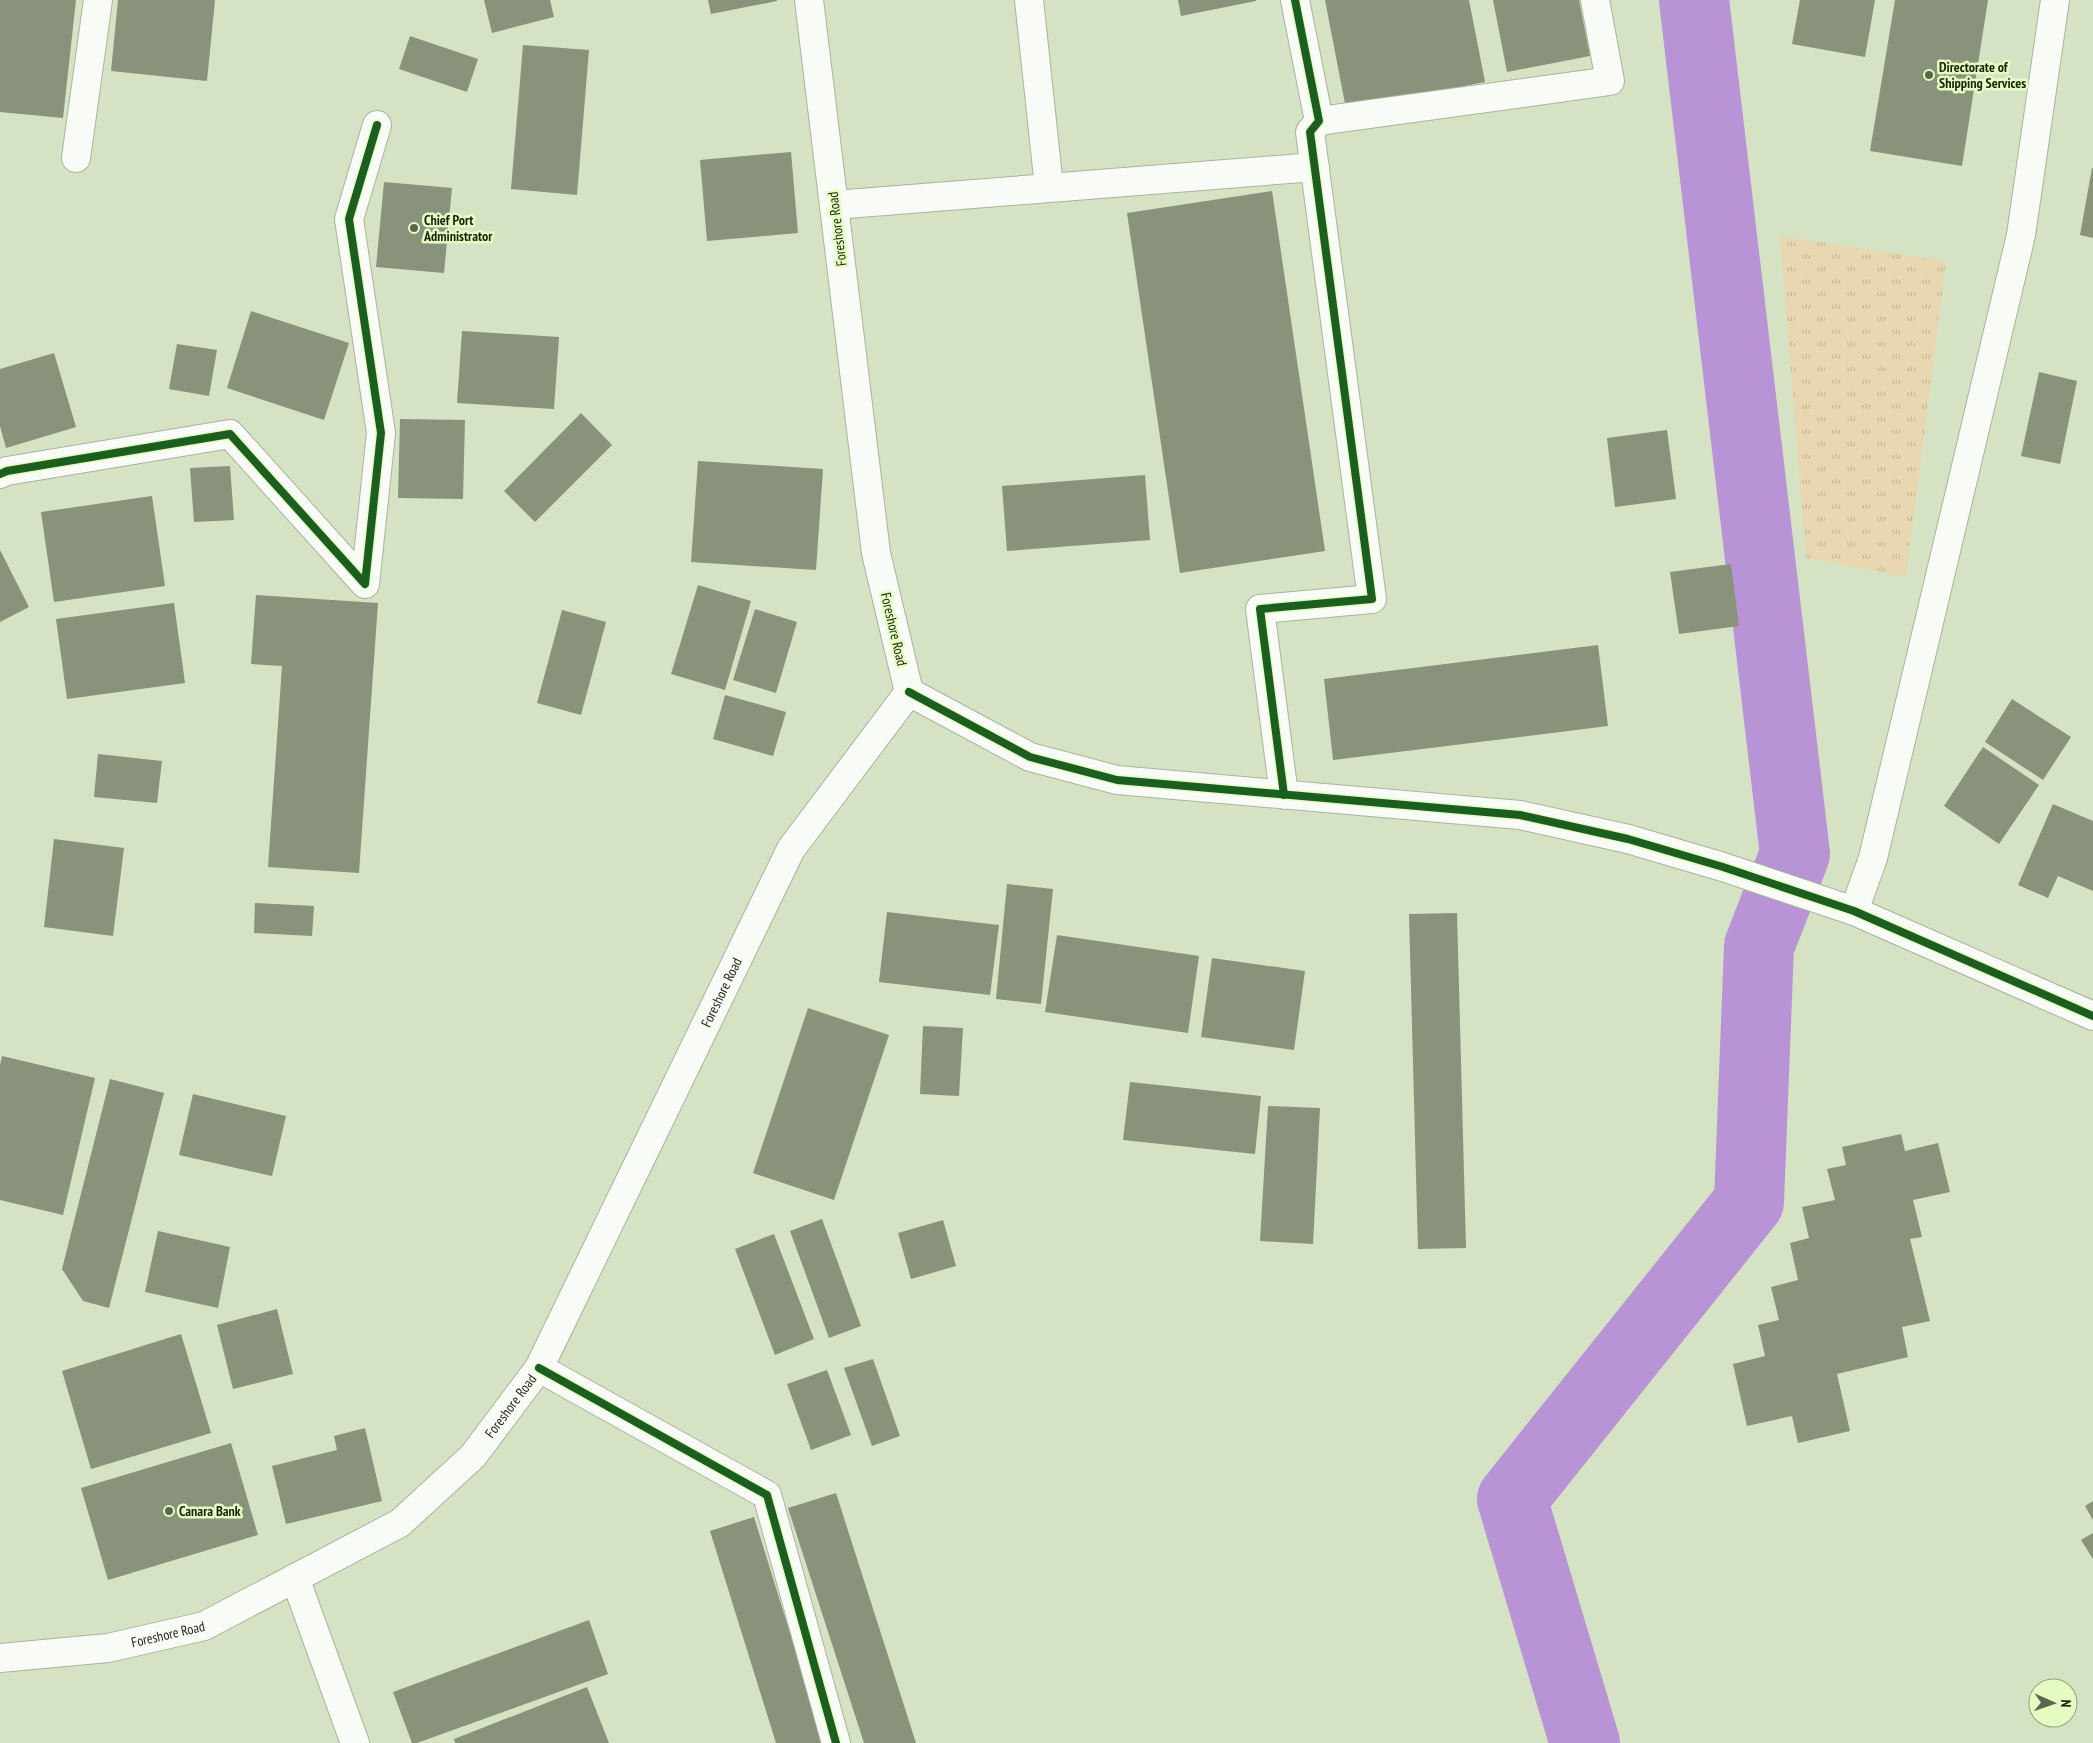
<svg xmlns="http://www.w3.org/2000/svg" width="2093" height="1743" font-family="'PT Sans Narrow',sans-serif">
<defs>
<pattern id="park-tufts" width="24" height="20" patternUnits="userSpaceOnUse" patternTransform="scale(1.25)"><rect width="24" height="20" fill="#e9d7b1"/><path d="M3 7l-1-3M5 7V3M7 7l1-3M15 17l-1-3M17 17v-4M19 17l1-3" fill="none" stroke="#c7b897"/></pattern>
</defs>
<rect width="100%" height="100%" fill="#d5e2c3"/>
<path fill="url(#park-tufts)" d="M 1780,236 L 1946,261 L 1906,577 L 1806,558 Z"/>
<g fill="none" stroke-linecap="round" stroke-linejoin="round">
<path stroke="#b894d7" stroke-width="70" d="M 1585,1743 L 1512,1499 L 1749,1202 L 1759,946 L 1795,854 L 1694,0"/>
</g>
<path fill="#89927b" d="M 0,0 L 76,0 L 63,118 L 0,112 Z
M 118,0 L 215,0 L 207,81 L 111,71 Z
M 484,0 L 550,0 L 554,17 L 492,33 Z
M 708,0 L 777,0 L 777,1 L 711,14 Z
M 1178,0 L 1256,0 L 1256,1 L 1181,16 Z
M 1325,0 L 1469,0 L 1485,82 L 1346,109 Z
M 1493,0 L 1579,0 L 1590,56 L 1507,72 Z
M 1800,0 L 1875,0 L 1865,57 L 1792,44 Z
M 1895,0 L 1988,0 L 1962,166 L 1870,151 Z
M 410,36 L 478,59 L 467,92 L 399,69 Z
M 523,45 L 589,50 L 577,195 L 511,189 Z
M 791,152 L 798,233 L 707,241 L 700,160 Z
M 2092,168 L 2093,168 L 2093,238 L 2080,235 Z
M 384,182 L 452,188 L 444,273 L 376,267 Z
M 1272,191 L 1325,551 L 1180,573 L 1127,213 Z
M 251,311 L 349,343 L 324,420 L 227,388 Z
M 462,331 L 559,337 L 554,409 L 457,403 Z
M 177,344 L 217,350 L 209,396 L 169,389 Z
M 54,353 L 76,427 L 6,448 L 0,426 L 0,369 Z
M 2039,372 L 2077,381 L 2060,464 L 2021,456 Z
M 581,413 L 612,445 L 535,522 L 504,491 Z
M 400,419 L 465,420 L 463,499 L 398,498 Z
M 1667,430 L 1676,499 L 1615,507 L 1607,438 Z
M 698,461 L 823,469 L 816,570 L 691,562 Z
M 230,466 L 234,520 L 194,522 L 190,468 Z
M 1145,475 L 1150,540 L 1007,551 L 1002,486 Z
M 152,496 L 165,586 L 54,602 L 41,512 Z
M 0,550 L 29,607 L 0,622 Z
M 1731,564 L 1739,626 L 1679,634 L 1670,572 Z
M 698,585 L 751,601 L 725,690 L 671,674 Z
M 256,595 L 378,603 L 359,873 L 268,867 L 282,666 L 251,664 Z
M 174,603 L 185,683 L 67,699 L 56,619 Z
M 755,609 L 797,622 L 776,693 L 733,680 Z
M 562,610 L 606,622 L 581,715 L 537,703 Z
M 1598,645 L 1608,726 L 1333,760 L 1324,679 Z
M 725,695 L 786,712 L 773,756 L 713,739 Z
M 2012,699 L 2071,737 L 2043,780 L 1985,742 Z
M 1983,747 L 2039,785 L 1999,844 L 1944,806 Z
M 98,754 L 162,761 L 157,803 L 94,797 Z
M 2053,804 L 2093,821 L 2093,891 L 2058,876 L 2048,898 L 2018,885 Z
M 54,839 L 124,848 L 113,936 L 44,927 Z
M 1007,884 L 1053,889 L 1041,1004 L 996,999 Z
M 255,903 L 314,906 L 312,936 L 254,933 Z
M 887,912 L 999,925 L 990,995 L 879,982 Z
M 1457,913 L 1466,1248 L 1418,1249 L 1409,914 Z
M 1057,935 L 1199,956 L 1188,1033 L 1045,1012 Z
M 1212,958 L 1305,971 L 1294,1050 L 1201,1037 Z
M 808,1008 L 889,1035 L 834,1200 L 753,1173 Z
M 923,1026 L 963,1028 L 959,1096 L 920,1094 Z
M 2,1056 L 95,1078 L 63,1215 L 0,1200 L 0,1065 Z
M 110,1079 L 164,1093 L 109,1308 L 83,1301 L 62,1269 Z
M 1130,1082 L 1261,1096 L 1255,1154 L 1123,1140 Z
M 193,1094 L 286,1116 L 272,1176 L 179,1155 Z
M 1268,1106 L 1320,1108 L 1313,1244 L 1260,1241 Z
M 1901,1134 L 1905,1151 L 1938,1143 L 1950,1192 L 1913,1200 L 1922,1237 L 1910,1239 L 1930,1321 L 1902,1327 L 1908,1357 L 1837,1374 L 1850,1431 L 1798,1443 L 1792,1416 L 1747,1426 L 1733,1364 L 1765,1356 L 1758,1325 L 1779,1320 L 1771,1287 L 1798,1280 L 1790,1243 L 1809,1238 L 1802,1207 L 1835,1200 L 1827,1169 L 1846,1165 L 1842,1147 Z
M 822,1219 L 861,1326 L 829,1338 L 790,1231 Z
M 943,1220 L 956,1266 L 911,1279 L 898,1233 Z
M 158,1231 L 230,1247 L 218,1308 L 145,1292 Z
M 774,1234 L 814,1339 L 775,1355 L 735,1249 Z
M 277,1309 L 293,1374 L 233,1389 L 217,1325 Z
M 181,1334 L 211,1433 L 91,1469 L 62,1371 Z
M 873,1359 L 900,1436 L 872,1446 L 844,1368 Z
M 827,1370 L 851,1435 L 811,1450 L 787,1384 Z
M 365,1428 L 382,1501 L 286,1524 L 272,1466 L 337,1450 L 334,1436 Z
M 231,1443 L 258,1535 L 108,1580 L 81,1488 Z
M 836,1493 L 916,1743 L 864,1743 L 788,1508 Z
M 2093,1501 L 2093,1520 L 2085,1506 Z
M 754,1517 L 824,1743 L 776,1743 L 710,1531 Z
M 2093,1533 L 2093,1559 L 2081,1540 Z
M 589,1620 L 608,1674 L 417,1743 L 412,1743 L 393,1692 Z
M 587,1687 L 609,1743 L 455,1743 L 454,1739 Z"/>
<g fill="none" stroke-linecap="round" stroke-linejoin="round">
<defs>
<path id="minor" d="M 1029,0 L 1049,187
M 1319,121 L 1610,81 L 1595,0
M 76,158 L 98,0
M 834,205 L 1315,167
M 0,474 L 7,471 L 230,434 L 365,584 L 381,433 L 349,219 L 377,125
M 909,692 L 1030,757 L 1117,780 L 1520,815 L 1628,839 L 1723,867 L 1854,911 L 2093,1016
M 1284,795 L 1260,609 L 1372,599 L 1310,132 L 1319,121 L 1295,0
M 1854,911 L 1873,858 L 2021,235 L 2055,0
M 539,1368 L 767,1495 L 836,1743
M 295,1578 L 355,1743"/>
<g id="major">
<path id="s1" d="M 0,1658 L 108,1648 L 204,1626 L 400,1523 L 473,1456 L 539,1368 L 791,849 L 909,692 L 876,553 L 809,0"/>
</g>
</defs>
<use href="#minor" stroke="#aab49c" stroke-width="30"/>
<use href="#major" stroke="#aab49c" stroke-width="30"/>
<use href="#minor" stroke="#f9fbf6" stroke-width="28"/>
<use href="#major" stroke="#f9fbf6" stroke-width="28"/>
<defs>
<path id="cycleway" d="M 0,474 L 7,471 L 230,434 L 365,584 L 381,433 L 349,219 L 377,125
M 909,692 L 1030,757 L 1117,780 L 1520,815 L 1628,839 L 1723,867 L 1854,911 L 2093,1016
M 1284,795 L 1260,609 L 1372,599 L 1310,132 L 1319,121 L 1295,0
M 539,1368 L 767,1495 L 836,1743"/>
</defs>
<use href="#cycleway" stroke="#e5fcc3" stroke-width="11"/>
<use href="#cycleway" stroke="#1b5e20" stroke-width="8"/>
</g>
<g fill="#5c664d" stroke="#e5fcc3" stroke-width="2">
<circle cx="1929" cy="75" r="5"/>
<circle cx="414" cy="228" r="5"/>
<circle cx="169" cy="1511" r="5"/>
</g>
<g text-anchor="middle" stroke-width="5" stroke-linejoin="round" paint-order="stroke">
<g font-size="14" font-weight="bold" fill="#1b230d" stroke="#e5fcc3" text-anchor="start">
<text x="1939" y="72">Directorate of<tspan x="1939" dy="16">Shipping Services</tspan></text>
<text x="424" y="225">Chief Port<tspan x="424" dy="16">Administrator</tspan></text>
<text x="179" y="1516">Canara Bank</text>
</g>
<g font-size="14" fill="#1b230d" stroke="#e5fcc3">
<text transform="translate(837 229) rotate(-97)" y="5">Foreshore Road</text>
<text transform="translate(894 629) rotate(77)" y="5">Foreshore Road</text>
<text dy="5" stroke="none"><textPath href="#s1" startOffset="1055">Foreshore Road</textPath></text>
<text dy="5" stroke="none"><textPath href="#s1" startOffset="590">Foreshore Road</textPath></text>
<text dy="5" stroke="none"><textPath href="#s1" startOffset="170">Foreshore Road</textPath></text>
</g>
</g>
<g transform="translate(2053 1703) rotate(92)"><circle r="24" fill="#e5fcc3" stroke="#94a57a"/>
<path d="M0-4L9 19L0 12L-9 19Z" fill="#5c664d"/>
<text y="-8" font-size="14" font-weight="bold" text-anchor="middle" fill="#1b230d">N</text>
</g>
</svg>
